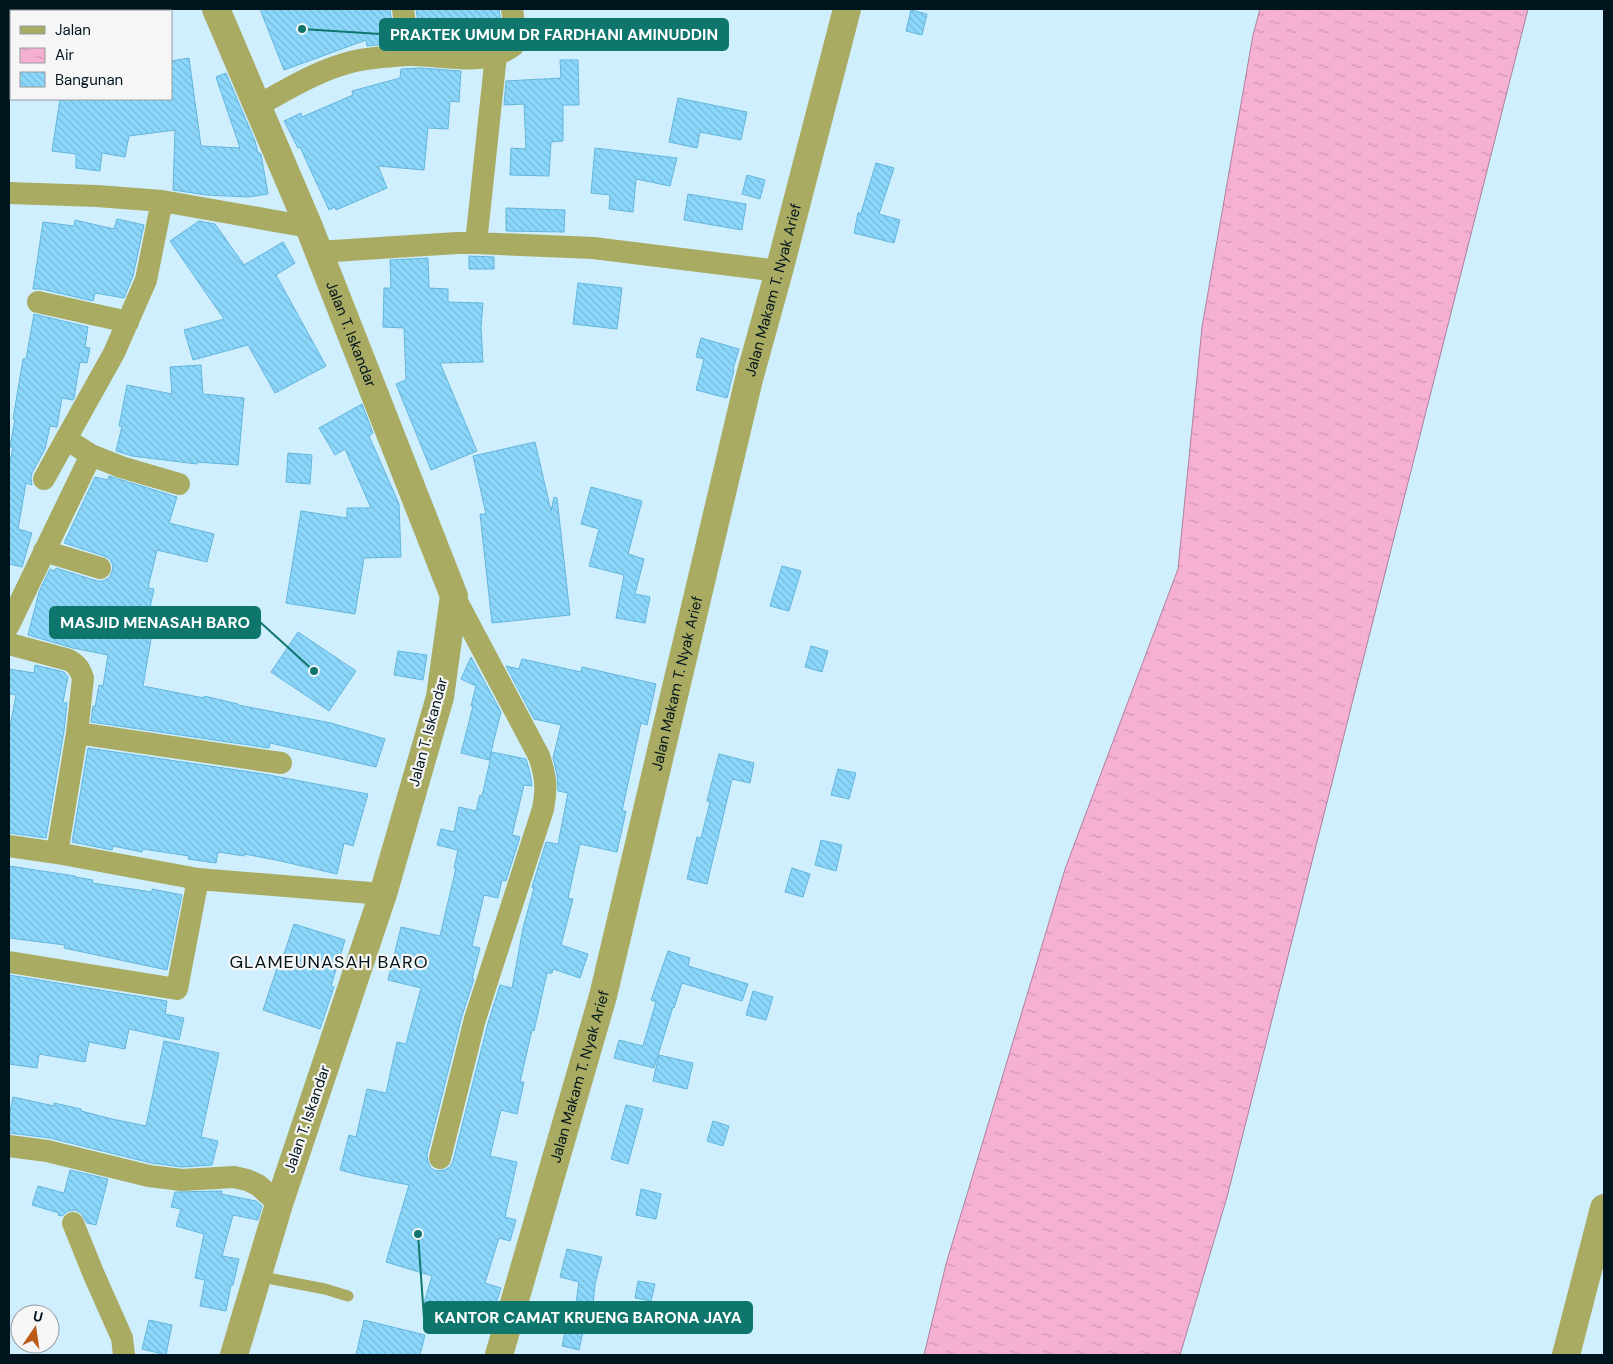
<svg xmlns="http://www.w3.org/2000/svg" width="1613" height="1364" font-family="'DM Sans',sans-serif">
<defs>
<pattern id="water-ripples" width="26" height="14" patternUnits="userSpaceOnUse" patternTransform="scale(1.25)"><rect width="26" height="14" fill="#f6b0d1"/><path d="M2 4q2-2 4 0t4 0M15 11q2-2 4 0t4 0" fill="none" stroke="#d196b3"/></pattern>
<pattern id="building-back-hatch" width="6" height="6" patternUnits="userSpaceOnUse" patternTransform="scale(1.25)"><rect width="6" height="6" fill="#8bd8fc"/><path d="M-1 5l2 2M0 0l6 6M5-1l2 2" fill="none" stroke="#76b8d8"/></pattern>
</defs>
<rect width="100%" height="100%" fill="#d0effe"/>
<path fill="url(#water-ripples)" stroke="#ac819b" d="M 1260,9 L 1528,9 L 1227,1197 L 1180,1355 L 924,1355 L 946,1264 L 1065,869 L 1178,569 L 1202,327 L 1253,35 Z"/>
<path fill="url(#building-back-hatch)" stroke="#64b6dc" d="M 260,9 L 390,9 L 394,43 L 367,46 L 366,40 L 284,70 Z
M 416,9 L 499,9 L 502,30 L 501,38 L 486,44 L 475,45 L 421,42 Z
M 911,10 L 927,14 L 922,35 L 906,31 Z
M 189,58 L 201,146 L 240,148 L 216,77 L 226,73 L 255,141 L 258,153 L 260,153 L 261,154 L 268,194 L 248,197 L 206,195 L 173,190 L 175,130 L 129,136 L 125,157 L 102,153 L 100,171 L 76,168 L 76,154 L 52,151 L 60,99 L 171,99 L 171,61 Z
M 560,60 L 578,60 L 579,105 L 563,105 L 563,141 L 551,142 L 549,176 L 510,175 L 511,148 L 526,149 L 524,104 L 504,105 L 506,81 L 561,78 Z
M 421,68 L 461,71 L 459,102 L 450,101 L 448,129 L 428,128 L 424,170 L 378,166 L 387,188 L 336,210 L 335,207 L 329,210 L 300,147 L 298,148 L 284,121 L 301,113 L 302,117 L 353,95 L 352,91 L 400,78 L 401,69 Z
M 678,98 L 747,112 L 741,140 L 700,132 L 697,148 L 669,142 Z
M 595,148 L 677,158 L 670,186 L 636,179 L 633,212 L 609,209 L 610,195 L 591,193 Z
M 876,163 L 894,168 L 879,214 L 900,220 L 894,243 L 854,233 L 858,213 L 861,213 Z
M 747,175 L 765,180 L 760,199 L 742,194 Z
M 688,194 L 746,204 L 742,230 L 684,220 Z
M 506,208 L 565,210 L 564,232 L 506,231 Z
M 117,219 L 144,225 L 133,276 L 124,298 L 95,293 L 93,301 L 41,289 L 33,289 L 43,222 L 74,226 L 75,220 L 114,229 Z
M 199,221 L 215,224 L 244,265 L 283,242 L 295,263 L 276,275 L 326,366 L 275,393 L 248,345 L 193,360 L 184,330 L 224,319 L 170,241 Z
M 469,256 L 494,257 L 494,269 L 469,269 Z
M 428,258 L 429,288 L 448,289 L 448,302 L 483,303 L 481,327 L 483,362 L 440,363 L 477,451 L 431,470 L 396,384 L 406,380 L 404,328 L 383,327 L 384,288 L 391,288 L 390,260 Z
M 578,283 L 622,288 L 617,329 L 573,324 Z
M 34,314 L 88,327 L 85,347 L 90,348 L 87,363 L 80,362 L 74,398 L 73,400 L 62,398 L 57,427 L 50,426 L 45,449 L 32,473 L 31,479 L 32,485 L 26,483 L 18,529 L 32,533 L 22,567 L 9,564 L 9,466 L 13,447 L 10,447 L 15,419 L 13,419 L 23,359 L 26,359 Z
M 701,338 L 739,349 L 733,369 L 734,370 L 727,398 L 696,390 L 704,359 L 696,357 Z
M 201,365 L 203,394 L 244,398 L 238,465 L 197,462 L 197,464 L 132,456 L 116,451 L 122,426 L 119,426 L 127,385 L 172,394 L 170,367 Z
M 362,404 L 373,433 L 369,436 L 399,504 L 401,557 L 364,558 L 355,614 L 286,603 L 301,511 L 347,518 L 347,508 L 371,508 L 345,449 L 335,455 L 319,428 Z
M 535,442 L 551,511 L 554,497 L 557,498 L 570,615 L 492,623 L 480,514 L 486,514 L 473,456 Z
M 288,453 L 312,455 L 310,484 L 286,482 Z
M 109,476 L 177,497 L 169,523 L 214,534 L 207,562 L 157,550 L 148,588 L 154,589 L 146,626 L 153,627 L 143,686 L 204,698 L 204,696 L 238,704 L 238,705 L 331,723 L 385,739 L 376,767 L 270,743 L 269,748 L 91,722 L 93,706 L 95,707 L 99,685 L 103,686 L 108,655 L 73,648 L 28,635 L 39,592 L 50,569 L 55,571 L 56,568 L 97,581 L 103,581 L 109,578 L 112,572 L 113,565 L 110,559 L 104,556 L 64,543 L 95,477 L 108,480 Z
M 591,487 L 642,501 L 628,554 L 644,559 L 635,594 L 650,597 L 645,623 L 616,618 L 624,575 L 589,566 L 599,529 L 581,524 Z
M 782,566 L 801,571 L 789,611 L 770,606 Z
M 298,632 L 356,671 L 329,711 L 271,672 Z
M 811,646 L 828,651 L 822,672 L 805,667 Z
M 398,651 L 427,655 L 423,680 L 394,675 Z
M 471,657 L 501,712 L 489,760 L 461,753 L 473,706 L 471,706 L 476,686 L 461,679 Z
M 522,659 L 581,672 L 582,667 L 656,684 L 647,725 L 641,723 L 622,811 L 626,811 L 617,852 L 580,844 L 568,898 L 573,899 L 561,945 L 588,954 L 580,978 L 553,969 L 552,973 L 547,973 L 534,1031 L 532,1030 L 520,1082 L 524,1082 L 517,1114 L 501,1110 L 490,1156 L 517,1162 L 505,1217 L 516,1220 L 510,1241 L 499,1238 L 485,1283 L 501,1288 L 490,1322 L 424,1303 L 432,1276 L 386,1262 L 409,1185 L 363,1176 L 340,1170 L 349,1135 L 356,1137 L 367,1089 L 386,1093 L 397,1042 L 406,1044 L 421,988 L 388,980 L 401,927 L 440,936 L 456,868 L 454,868 L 458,850 L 437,845 L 441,829 L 454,832 L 459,807 L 476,811 L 480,795 L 482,796 L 492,752 L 526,759 L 530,773 L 532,786 L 524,785 L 512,835 L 520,837 L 506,881 L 502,880 L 498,898 L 484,895 L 472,946 L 480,948 L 472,979 L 474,979 L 462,1016 L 427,1155 L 428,1162 L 431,1168 L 436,1171 L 444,1170 L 450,1167 L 453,1161 L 488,1023 L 500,985 L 512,988 L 523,928 L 534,888 L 532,887 L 546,842 L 558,844 L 568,793 L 558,791 L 557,775 L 553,758 L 561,725 L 534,719 L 506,666 L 519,669 Z
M 35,665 L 64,672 L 68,677 L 63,702 L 67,703 L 64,731 L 46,838 L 9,833 L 9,727 L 10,727 L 16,695 L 9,694 L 9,669 L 34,673 Z
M 88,748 L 264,774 L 368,794 L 353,846 L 344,843 L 337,874 L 276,860 L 244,854 L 244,856 L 218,852 L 216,863 L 188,859 L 189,856 L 143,849 L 142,852 L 113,846 L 112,850 L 72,842 Z
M 719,754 L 754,763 L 750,783 L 732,779 L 707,884 L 687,879 L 697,837 L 701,838 L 710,802 L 707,801 Z
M 838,769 L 856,773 L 849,799 L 831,795 Z
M 821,840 L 842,845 L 836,871 L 815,865 Z
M 9,866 L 75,876 L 75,877 L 93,880 L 92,883 L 152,892 L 152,889 L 182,895 L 167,970 L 64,948 L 65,945 L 9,938 Z
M 792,868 L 810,874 L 803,897 L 785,892 Z
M 294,924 L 345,940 L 331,986 L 334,987 L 320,1029 L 263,1010 L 277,968 L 279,969 Z
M 668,951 L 690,958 L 688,966 L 748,984 L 742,1001 L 682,983 L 674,1008 L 673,1007 L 654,1068 L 614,1058 L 619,1040 L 643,1046 L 656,1002 L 651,1000 Z
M 9,975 L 167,1001 L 165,1014 L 184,1018 L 179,1040 L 129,1029 L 125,1049 L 89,1042 L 85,1062 L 39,1054 L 37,1068 L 9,1064 Z
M 753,991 L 773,997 L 766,1020 L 746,1015 Z
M 164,1041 L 219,1053 L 201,1137 L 218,1141 L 212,1165 L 182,1167 L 151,1163 L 50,1138 L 9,1133 L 9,1117 L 13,1097 L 54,1106 L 54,1103 L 81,1109 L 81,1111 L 112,1119 L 146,1126 Z
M 659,1055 L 693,1063 L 687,1089 L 653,1081 Z
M 626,1105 L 643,1109 L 628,1164 L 611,1159 Z
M 713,1121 L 729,1126 L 723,1146 L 707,1141 Z
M 70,1170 L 108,1179 L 96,1225 L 87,1223 L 81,1213 L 75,1210 L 68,1211 L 62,1216 L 58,1215 L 59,1213 L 32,1205 L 38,1186 L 64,1193 Z
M 641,1189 L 661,1194 L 656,1219 L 636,1215 Z
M 222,1191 L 221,1194 L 256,1201 L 262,1206 L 258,1220 L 233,1215 L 222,1256 L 239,1259 L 233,1285 L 231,1285 L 226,1311 L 200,1306 L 205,1280 L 195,1278 L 204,1234 L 176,1226 L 181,1209 L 171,1207 L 175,1192 Z
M 567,1249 L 602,1257 L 595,1284 L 593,1305 L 576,1303 L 579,1282 L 560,1277 Z
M 638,1281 L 655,1284 L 651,1301 L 635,1298 Z
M 149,1320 L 172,1325 L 166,1355 L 142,1349 Z
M 364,1320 L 425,1335 L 420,1355 L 356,1355 Z
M 567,1323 L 584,1327 L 579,1350 L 562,1346 Z"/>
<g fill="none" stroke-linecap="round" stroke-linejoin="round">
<path stroke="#a9ab62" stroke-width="11" d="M 257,1276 L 325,1289 L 348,1296"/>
<path stroke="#a9ab62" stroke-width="22" d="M 403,9 L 409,55
M 257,106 C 288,89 320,69 355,61 C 370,58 393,56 408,55 C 443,54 483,68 513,46 L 515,30 L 512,9
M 9,193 L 97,196 L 162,201 L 309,227
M 476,243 L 496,55
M 318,252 L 457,243 L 476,243 L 593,248 L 779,271
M 38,302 L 128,322
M 91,455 L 121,467 L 179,484
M 44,479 L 66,439
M 44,551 L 100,568
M 9,625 L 91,455 L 66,439 L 114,353 L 146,280 L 162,201
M 9,642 L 13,645 L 69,660 C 78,665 80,670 83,678 L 77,733 L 57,853
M 77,733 L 281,763
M 9,846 L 57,853 L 198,879 L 383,894
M 9,962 L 177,989 L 198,879
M 9,1146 L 47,1151 L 149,1176 L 182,1180 L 234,1177 L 247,1180 L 258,1185 L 279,1204
M 440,1158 L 475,1019 L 543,809 C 547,788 546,777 539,756 L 454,596
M 73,1223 L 94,1275 L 122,1338 L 124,1355"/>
<g stroke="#a9ab62" stroke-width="28">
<path id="s1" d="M 216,9 L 309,227 L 454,596 L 440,697 L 383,894 L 279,1204 L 234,1355"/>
<path id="s2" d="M 499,1355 L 603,996 L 749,379 L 779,271 L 847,9"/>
<path d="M 1566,1355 L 1604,1208"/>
</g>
</g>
<g text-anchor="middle" stroke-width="4.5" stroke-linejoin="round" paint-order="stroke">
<g font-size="15" fill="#00141e" stroke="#f6f6f6">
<text dy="5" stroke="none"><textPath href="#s2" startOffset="1100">Jalan Makam T. Nyak Arief</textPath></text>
<text dy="5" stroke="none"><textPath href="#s1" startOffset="352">Jalan T. Iskandar</textPath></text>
<text dy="5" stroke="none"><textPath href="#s2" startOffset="695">Jalan Makam T. Nyak Arief</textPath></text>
<text transform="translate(428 732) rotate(-75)" y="5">Jalan T. Iskandar</text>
<text dy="5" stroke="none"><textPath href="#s2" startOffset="290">Jalan Makam T. Nyak Arief</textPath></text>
<text transform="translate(307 1119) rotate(-71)" y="5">Jalan T. Iskandar</text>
</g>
<g font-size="18" letter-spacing="1" fill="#00141e" stroke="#f6f6f6">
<text x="329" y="968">GLAMEUNASAH BARO</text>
</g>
</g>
<path fill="none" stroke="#0f766e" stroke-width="2" d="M302 29L380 34M314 671L260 622M418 1234L424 1318"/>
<g fill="#0f766e" stroke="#f6f6f6" stroke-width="2">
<circle cx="302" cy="29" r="5"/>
<circle cx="314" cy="671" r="5"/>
<circle cx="418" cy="1234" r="5"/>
</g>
<g fill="#0f766e" stroke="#0f766e" stroke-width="2">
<rect x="380" y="19" width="348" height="31" rx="5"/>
<rect x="50" y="607" width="210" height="31" rx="5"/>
<rect x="424" y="1302" width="328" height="31" rx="5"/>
</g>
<g font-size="16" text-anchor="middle" font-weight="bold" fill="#fff">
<text x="554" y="40">PRAKTEK UMUM DR FARDHANI AMINUDDIN</text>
<text x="155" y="628">MASJID MENASAH BARO</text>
<text x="588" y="1323">KANTOR CAMAT KRUENG BARONA JAYA</text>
</g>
<rect width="1613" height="1364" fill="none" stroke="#00141e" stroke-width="20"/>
<rect x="10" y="10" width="162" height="90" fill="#f6f6f6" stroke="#949ca0"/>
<rect x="20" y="26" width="25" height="8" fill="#a9ab62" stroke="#949ca0"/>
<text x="55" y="35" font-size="15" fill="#00141e">Jalan</text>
<rect x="20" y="48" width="25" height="15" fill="url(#water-ripples)" stroke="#949ca0"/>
<text x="55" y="60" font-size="15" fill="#00141e">Air</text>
<rect x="20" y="72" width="25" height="15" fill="url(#building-back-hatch)" stroke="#949ca0"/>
<text x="55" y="85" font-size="15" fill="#00141e">Bangunan</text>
<g transform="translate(35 1329) rotate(13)"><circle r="24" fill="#f6f6f6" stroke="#949ca0"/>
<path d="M0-4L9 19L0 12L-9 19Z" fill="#bc5c19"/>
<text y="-8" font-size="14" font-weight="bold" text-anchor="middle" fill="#00141e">U</text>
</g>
</svg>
